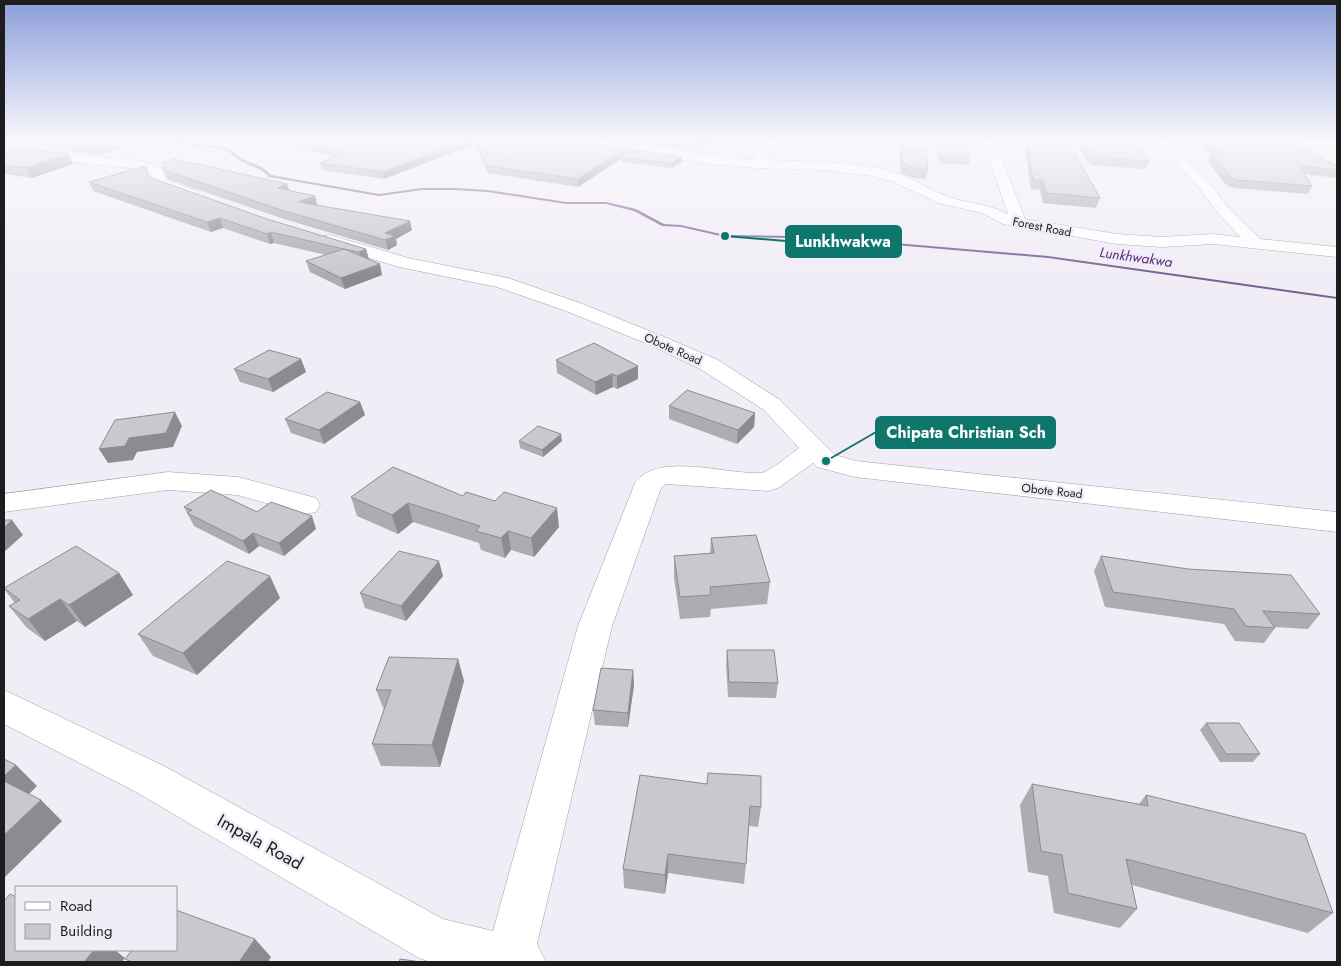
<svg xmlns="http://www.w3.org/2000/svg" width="1341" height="966" font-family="Jost,sans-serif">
<rect width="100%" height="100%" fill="#f1edf6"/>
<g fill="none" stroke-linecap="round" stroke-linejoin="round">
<path fill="#796192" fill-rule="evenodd" d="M 166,141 L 216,146 L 225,148 L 232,150 L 242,159 L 262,167 L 271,175 L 379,194 L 422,188 L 455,188 L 488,190 L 566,202 L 606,202 L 636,209 L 664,224 L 681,225 L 725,235 L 791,236 L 860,240 L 1048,256 L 1337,297 L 1337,299 L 1048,258 L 860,242 L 791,238 L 725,237 L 681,227 L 662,226 L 634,211 L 606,204 L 566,204 L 488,192 L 455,190 L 422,190 L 379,196 L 269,177 C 261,168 251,167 241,161 C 233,157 231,151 221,149 C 203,144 184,148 166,141 Z"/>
<defs>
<path id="minor" d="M 577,141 C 636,141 694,154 752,160 L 767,141 L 779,141 L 765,160 C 811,162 862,160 905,176 C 919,182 932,191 946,196 C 968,204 987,203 1008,214 L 983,141 L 995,141 L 1025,219 L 1117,234 L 1162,237 L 1213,234 L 1240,237 L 1217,212 L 1200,189 L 1155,141 L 1168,141 L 1210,183 L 1227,206 L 1260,239 L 1337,247 L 1337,257 L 1213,244 L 1162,247 L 1117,244 L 1003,224 L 982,213 L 938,203 L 894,182 L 871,176 L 824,170 L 756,168 L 702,163 L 583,145 Z
M 1264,141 L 1337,141 L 1337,148 L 1270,145 Z
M 4,146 L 140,161 L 162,168 L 166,180 L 197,191 L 199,194 L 192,198 L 154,185 L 151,173 L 138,169 L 4,154 Z
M 330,235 L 408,258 L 508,278 L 580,303 L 662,336 L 718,360 L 780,400 L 835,455 L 856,461 L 1337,512 L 1337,532 L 855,477 L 817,467 L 813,463 L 778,488 L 768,491 L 666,484 L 661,488 L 612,626 L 537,944 L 546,962 L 430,962 L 419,958 L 136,792 L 4,724 L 4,690 L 164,766 L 443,919 L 493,931 L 578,626 L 635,483 C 657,451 728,475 761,473 C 769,472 791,454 799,448 L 764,410 L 702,370 L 648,344 L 566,311 L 497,287 L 399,267 L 324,244 L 322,240 L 324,236 Z
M 168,472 L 238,477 L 316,498 L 320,505 L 316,512 L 306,514 L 237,495 L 168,490 L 4,512 L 4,494 Z"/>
</defs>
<use href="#minor" stroke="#a19da5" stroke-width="1"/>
<use href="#minor" fill="#fff" fill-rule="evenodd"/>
</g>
<path fill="#aeabb2" d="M 294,141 L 581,141 L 625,153 L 682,162 L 672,168 L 621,162 L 621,158 L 578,187 L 488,173 L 475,144 L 384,179 L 322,170 L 320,163 L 335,157 L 297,147 Z
M 639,141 L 714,141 L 698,151 L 639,143 Z
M 935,141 L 967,141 L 970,158 L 969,165 L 939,163 Z
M 1075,141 L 1135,141 L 1149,161 L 1146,169 L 1090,165 Z
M 1197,141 L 1291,141 L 1337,166 L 1337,178 L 1304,174 L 1312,186 L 1308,194 L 1234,188 L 1226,185 L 1208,162 L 1211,155 Z
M 46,142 L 120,148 L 99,155 L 49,149 Z
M 1027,142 L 1100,198 L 1096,208 L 1043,203 L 1040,190 L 1031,189 L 1025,151 Z
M 901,146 L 928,169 L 926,179 L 913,178 L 901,173 L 899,155 Z
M 4,151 L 73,164 L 32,178 L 4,174 Z
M 164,170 L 287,184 L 289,190 L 315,196 L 317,205 L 412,230 L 396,239 L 397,245 L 388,250 L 284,219 L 167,179 Z
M 150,178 L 267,219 L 366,249 L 369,259 L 382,275 L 345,289 L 310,272 L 306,261 L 326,255 L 274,243 L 270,244 L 223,228 L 211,232 L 93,191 L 89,182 Z
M 301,359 L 306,372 L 273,392 L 240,382 L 234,369 Z
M 556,360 L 638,379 L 617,389 L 613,387 L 596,395 L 557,373 Z
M 360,402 L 365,415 L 324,444 L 291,433 L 285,419 Z
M 669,406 L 755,413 L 754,427 L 737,444 L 669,419 Z
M 519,441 L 562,441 L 543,457 L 520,448 Z
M 463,496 L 559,527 L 534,557 L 511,550 L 505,558 L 481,550 L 479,543 L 413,522 L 398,534 L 357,516 L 351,497 Z
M 184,507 L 257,512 L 316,529 L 284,556 L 259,546 L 249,554 L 194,526 Z
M 711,538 L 770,582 L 767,604 L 711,609 L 710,617 L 680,619 L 674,578 L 674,556 L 710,553 Z
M 1101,556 L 1320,614 L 1308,629 L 1274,627 L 1275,628 L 1264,643 L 1235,641 L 1224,624 L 1105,607 L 1094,571 Z
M 119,573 L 133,595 L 85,627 L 77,621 L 45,641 L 27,628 L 9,606 L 15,603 L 4,589 Z
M 443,576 L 406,621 L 365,608 L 360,593 Z
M 280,598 L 197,675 L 153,656 L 138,634 Z
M 727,650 L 778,683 L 776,698 L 728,697 L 726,665 Z
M 458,659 L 464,681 L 440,767 L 381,766 L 372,744 L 384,710 L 376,690 Z
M 633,670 L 634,685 L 628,727 L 595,725 L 593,710 Z
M 1206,723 L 1260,754 L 1253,762 L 1220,762 L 1200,730 Z
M 640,775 L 761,807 L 758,827 L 749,826 L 746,864 L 744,884 L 668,873 L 665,894 L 624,888 L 623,869 Z
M 1032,784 L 1139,804 L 1146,795 L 1333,913 L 1308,933 L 1132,885 L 1137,909 L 1120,928 L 1054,913 L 1048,876 L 1028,872 L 1020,805 Z"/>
<path fill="#8d8b91" d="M 115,141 L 117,141 L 120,148 L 99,155 L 96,147 Z
M 465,141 L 475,141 L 475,144 L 384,179 L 383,172 Z
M 703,141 L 714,141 L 698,151 L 699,143 Z
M 625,149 L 625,156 L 578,187 L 578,179 Z
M 69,154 L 73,164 L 32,178 L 27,168 Z
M 682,157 L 682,162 L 672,168 L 672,163 Z
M 287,184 L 290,193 L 277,188 Z
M 315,196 L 317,205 L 298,202 Z
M 220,218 L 223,228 L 211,232 L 207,222 Z
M 410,221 L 412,230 L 396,239 L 397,245 L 388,250 L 385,240 L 385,233 Z
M 271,232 L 274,243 L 270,244 L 267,234 Z
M 366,249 L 369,260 L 362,263 L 359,252 Z
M 380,264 L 382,275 L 345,289 L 341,278 Z
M 301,359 L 306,372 L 273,392 L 268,379 Z
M 638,366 L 638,379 L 617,389 L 617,376 Z
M 612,374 L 613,387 L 596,395 L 595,382 Z
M 360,402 L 365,415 L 324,444 L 319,430 Z
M 175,412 L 182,426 L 173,447 L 137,452 L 133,460 L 108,463 L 99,449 Z
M 755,413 L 754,427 L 737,444 L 738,430 Z
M 561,434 L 562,441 L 543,457 L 542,450 Z
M 408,503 L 413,522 L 398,534 L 392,515 Z
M 557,508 L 559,527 L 534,557 L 531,538 Z
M 312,516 L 316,529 L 284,556 L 279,543 Z
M 12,520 L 23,535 L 4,552 L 4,528 Z
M 508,531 L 511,550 L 505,558 L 501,538 Z
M 253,533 L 259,546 L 249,554 L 243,541 Z
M 439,561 L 443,576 L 406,621 L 401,606 Z
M 119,573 L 133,595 L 85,627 L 69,605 Z
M 270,576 L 280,598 L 197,675 L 183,653 Z
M 60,599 L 77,621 L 45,641 L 28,619 Z
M 458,659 L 464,681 L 440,767 L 432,745 Z
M 633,670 L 634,685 L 628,727 L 628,713 Z
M 16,765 L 37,786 L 22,801 L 4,783 L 4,776 Z
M 41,800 L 62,821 L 4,878 L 4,835 Z
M 668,854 L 668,873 L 665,894 L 665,875 Z
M 255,939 L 271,957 L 268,962 L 239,962 Z
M 94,950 L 115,950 L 125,958 L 122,962 L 84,962 Z"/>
<path fill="#cac7cf" stroke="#8d8b91" d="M 49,141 L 115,141 L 96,147 L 46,142 Z
M 295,141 L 465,141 L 383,172 L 320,163 L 345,153 Z
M 476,141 L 581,141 L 625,149 L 578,179 L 487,166 Z
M 680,141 L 703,141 L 699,143 Z
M 938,141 L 967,141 L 970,158 L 940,156 Z
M 1083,141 L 1135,141 L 1149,161 L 1093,157 Z
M 1207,141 L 1291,141 L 1337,166 L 1337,170 L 1299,166 L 1312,186 L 1237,180 L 1230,177 L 1212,155 L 1222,156 Z
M 1027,142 L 1070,145 L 1100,198 L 1046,193 L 1043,180 L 1033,180 Z
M 901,146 L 925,148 L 928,169 L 915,168 L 903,163 Z
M 13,148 L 69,154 L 27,168 L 4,165 L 4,151 Z
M 629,149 L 682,157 L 672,163 L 621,158 Z
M 174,159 L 287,184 L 277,188 L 315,196 L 298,202 L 410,221 L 385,233 L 395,236 L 385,240 L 281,210 L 164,170 L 162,163 Z
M 146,166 L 149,177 L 267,219 L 366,249 L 359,252 L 344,249 L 380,264 L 341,278 L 306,261 L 344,249 L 271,232 L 267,234 L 220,218 L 207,222 L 89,182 Z
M 594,343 L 638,366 L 617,376 L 612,374 L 595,382 L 556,360 Z
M 269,350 L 301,359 L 268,379 L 234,369 Z
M 687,390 L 755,413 L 738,430 L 669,406 Z
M 327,392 L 360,402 L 319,430 L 285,419 Z
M 175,412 L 166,433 L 129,438 L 125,446 L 99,449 L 115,420 Z
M 538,426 L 561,434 L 542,450 L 519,441 Z
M 393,467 L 463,496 L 466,492 L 495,501 L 504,492 L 557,508 L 531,538 L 508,531 L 501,538 L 476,531 L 480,526 L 408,503 L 392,515 L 351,497 Z
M 211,490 L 257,512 L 271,502 L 312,516 L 279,543 L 253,533 L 243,541 L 187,513 L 192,510 L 184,507 Z
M 4,520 L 12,520 L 4,528 Z
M 756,535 L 770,582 L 710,587 L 711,595 L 680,597 L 674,556 L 714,553 L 711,538 Z
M 76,546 L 119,573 L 69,605 L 60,599 L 28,619 L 9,606 L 20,600 L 4,588 Z
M 399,551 L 439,561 L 401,606 L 360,593 Z
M 1101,556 L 1188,569 L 1291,575 L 1320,614 L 1263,611 L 1275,628 L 1246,626 L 1234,609 L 1113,592 Z
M 227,561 L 270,576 L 183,653 L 138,634 Z
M 727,650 L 774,650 L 778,683 L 729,682 Z
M 389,657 L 458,659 L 432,745 L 372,744 L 391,690 L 376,690 Z
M 601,668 L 633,670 L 628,713 L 593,710 Z
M 1206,723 L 1239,723 L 1260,754 L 1226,754 Z
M 4,759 L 16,765 L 4,776 Z
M 708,773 L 761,776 L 761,807 L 750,806 L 746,864 L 668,854 L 665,875 L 623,869 L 640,775 L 707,784 Z
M 4,781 L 41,800 L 4,835 Z
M 1032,784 L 1148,806 L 1146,795 L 1305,834 L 1333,913 L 1126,859 L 1137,909 L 1068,893 L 1062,855 L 1041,851 Z
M 10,894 L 16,897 L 16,950 L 94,950 L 84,962 L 4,962 L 4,901 Z
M 176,910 L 255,939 L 239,962 L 132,962 L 125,959 L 132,950 L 176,950 Z
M 400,959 L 421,962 L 399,962 Z"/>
<linearGradient id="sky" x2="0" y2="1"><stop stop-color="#8b9eda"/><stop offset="0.51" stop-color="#f9f7fb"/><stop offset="1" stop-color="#f9f7fb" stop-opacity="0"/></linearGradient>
<rect width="1341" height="276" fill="url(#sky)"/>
<g text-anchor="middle" stroke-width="5" stroke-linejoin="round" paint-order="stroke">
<g font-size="12" fill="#1d1c1f" stroke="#f1edf6">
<text transform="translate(1042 227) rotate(11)" y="4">Forest Road</text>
<text transform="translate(673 349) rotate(24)" y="4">Obote Road</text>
<text transform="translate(1052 491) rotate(6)" y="4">Obote Road</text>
</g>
<g font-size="14" font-style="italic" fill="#5b2d81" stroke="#f1edf6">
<text transform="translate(1136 257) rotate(8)" y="5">Lunkhwakwa</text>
</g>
<g font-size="18" fill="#1d1c1f" stroke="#f1edf6">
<text transform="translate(260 842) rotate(29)" y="6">Impala Road</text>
</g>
</g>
<path fill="none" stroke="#0f766e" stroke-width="2" d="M725 236L786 241M826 461L876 432"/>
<g fill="#0f766e" stroke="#f1edf6" stroke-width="2">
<circle cx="725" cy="236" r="5"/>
<circle cx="826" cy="461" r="5"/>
</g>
<g fill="#0f766e" stroke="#0f766e" stroke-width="2">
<rect x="786" y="226" width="115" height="31" rx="5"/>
<rect x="876" y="417" width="179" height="31" rx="5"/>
</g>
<g font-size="16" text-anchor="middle" font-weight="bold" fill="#fff">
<text x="843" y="247">Lunkhwakwa</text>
<text x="966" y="438">Chipata Christian Sch</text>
</g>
<rect width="1341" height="966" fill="none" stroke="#1d1c1f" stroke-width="10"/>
<rect x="15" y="886" width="162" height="65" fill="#f1edf6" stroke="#9c99a0"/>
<rect x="25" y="902" width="25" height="8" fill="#ffffff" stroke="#9c99a0"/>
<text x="60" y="911" font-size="15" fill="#1d1c1f">Road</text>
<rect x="25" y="924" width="25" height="15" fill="#cac7cf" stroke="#9c99a0"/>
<text x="60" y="936" font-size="15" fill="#1d1c1f">Building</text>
</svg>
